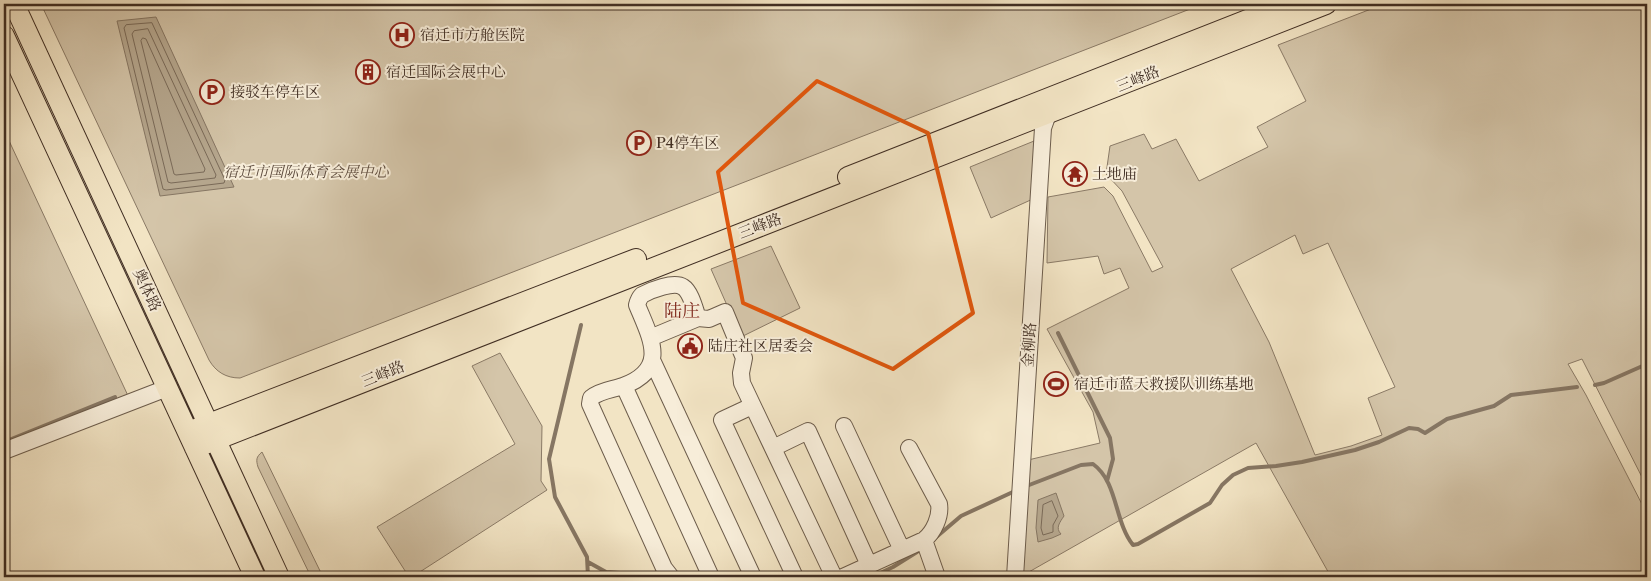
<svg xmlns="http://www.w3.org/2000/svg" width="1651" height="581" font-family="'Libre Caslon Text','Noto Serif SC',serif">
<rect width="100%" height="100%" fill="#f2e4c4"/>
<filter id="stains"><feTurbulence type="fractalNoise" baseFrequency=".004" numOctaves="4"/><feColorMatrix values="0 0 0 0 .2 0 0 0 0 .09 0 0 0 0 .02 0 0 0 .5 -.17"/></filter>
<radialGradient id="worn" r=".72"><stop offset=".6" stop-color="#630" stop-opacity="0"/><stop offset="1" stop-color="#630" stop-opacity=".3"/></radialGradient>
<path fill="#d4c5a9" stroke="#8a7a66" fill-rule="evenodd" d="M 41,4 L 1203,4 L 240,378 C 226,378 216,372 209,360 Z
M 1384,4 L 1647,4 L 1647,487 L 1582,359 L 1568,364 L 1586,395 L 1647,514 L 1647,577 L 1331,577 L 1256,443 L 1020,577 L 1028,460 L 1100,443 L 1093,412 L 1047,329 L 1129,288 L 1120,268 L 1104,274 L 1098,256 L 1047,263 L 1048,197 L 1104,187 L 1113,196 L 1152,272 L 1163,267 L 1122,191 L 1106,174 L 1110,146 L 1144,134 L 1152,149 L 1176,139 L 1199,181 L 1268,147 L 1257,127 L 1306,101 L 1278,45 ZM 1295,235 L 1303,254 L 1328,243 L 1395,387 L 1368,398 L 1382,435 L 1351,446 L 1315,455 L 1269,342 L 1231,269 Z
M 4,130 L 130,400 L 4,449 Z
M 1039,139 L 1035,198 L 991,218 L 970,167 Z
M 771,246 L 800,308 L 741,337 L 711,269 Z
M 500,353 L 542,426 L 541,481 L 547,490 L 412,577 L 409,577 L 377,527 L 515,444 L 472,366 Z
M 262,452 L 323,577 L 311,577 L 258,467 C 256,460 256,457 262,452 Z"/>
<path fill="#b5a68d" stroke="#867663" d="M 156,17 L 234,187 L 160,196 L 117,21 Z
M 1056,493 L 1064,516 C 1060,522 1055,528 1061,534 L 1052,538 L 1038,542 L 1036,528 L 1038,500 Z"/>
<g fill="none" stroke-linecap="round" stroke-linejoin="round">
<path stroke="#7a6a58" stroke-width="1" d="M 152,23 L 225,180 L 224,183 L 166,190 L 163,189 L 124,28 L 126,25 Z
M 148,29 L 216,175 L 215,178 L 171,183 L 168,182 L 132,34 L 134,31 Z
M 143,38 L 146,39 L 205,169 L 204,172 L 176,175 L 174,174 L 141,41 Z
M 1052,501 L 1058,516 L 1053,525 L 1053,532 L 1043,535 L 1041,528 L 1043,505 Z"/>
<path stroke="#867663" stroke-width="4" d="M 581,325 L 549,459 L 555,497 L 587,557 L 588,577
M 1058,333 L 1110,438 L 1113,459 L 1107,481
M 1595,385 L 1604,383 L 1647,364
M 4,442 L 115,397
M 1024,487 L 1081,465 L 1093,464 C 1118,482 1114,521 1133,545 L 1138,544 L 1210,503 L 1222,485 L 1233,475 L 1248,468 L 1276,466 L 1302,462 L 1355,450 L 1379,442 L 1409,428 L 1418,429 L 1425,433 L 1447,419 L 1494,406 L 1511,395 L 1577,387
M 934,539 L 961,516 L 1015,491
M 588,562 L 606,572 L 635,574 L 641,577
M 872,577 L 893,567 L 917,552"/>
<defs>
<path id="minor" d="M 698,318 L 709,319 L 725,312 L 744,358 L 741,373 L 742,383 L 834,577
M 650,338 L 698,318 C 695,310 691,292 683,287 C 674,281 651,290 642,295 C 639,298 638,301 637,305 C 651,339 669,369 623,386 C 612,390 601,390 591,398 L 590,404 L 664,568 L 671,577
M 653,362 L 753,577
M 624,386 L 711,577
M 752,406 L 722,420 L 795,577
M 844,426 L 902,550
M 773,448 L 808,431 L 869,565
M 4,451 L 167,388
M 924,540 L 937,577
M 843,577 L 924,540 C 934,532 941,516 939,504 L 909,448
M 1015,577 L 1043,128 L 1048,114"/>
<path id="major" d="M 14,4 L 279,577
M 4,36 L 255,577
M 848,177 L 1288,4
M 188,432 L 636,259
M 195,448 C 571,298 950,154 1326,4"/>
</defs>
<use href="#minor" stroke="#6c5c4b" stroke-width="18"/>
<use href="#major" stroke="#402e23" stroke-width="22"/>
<use href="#minor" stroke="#f7edd9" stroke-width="16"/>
<use href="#major" stroke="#f2e4c4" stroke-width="20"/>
</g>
<path fill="none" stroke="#e0570d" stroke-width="4" stroke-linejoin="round" d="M 817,81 L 928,133 L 973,313 L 893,369 L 743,303 L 718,172 Z"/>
<defs>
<symbol id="hospital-ring" viewBox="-11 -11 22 22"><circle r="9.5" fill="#f7edd9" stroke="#8f2418" stroke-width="1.5"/><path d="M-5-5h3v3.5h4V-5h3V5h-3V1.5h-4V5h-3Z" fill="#8f2418"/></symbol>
<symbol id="building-ring" viewBox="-11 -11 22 22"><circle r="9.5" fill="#f7edd9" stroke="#8f2418" stroke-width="1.5"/><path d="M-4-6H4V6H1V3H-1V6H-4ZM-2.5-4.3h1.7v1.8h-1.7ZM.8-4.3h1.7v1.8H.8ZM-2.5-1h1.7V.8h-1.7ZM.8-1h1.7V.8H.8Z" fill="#8f2418"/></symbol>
<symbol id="parking-ring" viewBox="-11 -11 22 22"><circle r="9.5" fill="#f7edd9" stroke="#8f2418" stroke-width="1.5"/><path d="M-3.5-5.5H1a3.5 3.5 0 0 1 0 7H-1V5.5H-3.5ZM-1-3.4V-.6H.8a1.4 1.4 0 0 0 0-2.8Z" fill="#8f2418"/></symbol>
<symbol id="temple-ring" viewBox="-11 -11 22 22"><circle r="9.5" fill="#f7edd9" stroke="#8f2418" stroke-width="1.5"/><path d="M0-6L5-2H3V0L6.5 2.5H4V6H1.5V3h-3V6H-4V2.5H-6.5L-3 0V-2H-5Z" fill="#8f2418"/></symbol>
<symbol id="civic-ring" viewBox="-11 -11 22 22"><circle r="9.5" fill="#f7edd9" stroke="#8f2418" stroke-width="1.5"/><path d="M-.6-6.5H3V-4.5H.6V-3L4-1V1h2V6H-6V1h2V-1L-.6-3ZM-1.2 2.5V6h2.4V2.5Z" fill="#8f2418"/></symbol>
<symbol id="stadium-ring" viewBox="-11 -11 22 22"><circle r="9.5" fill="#f7edd9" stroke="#8f2418" stroke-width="1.5"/><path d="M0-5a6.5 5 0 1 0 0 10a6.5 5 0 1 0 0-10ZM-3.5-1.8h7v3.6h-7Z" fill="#8f2418"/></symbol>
</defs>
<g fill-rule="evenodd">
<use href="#hospital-ring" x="388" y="21" width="28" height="28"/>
<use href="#building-ring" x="354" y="58" width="28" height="28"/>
<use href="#parking-ring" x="198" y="78" width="28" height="28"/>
<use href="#parking-ring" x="625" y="129" width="28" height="28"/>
<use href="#temple-ring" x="1061" y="160" width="28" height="28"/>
<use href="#civic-ring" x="676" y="332" width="28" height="28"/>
<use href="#stadium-ring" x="1042" y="370" width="28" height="28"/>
</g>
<g text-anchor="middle" stroke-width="4" stroke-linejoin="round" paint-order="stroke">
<g font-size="15" fill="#402e23" stroke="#f7edd9" text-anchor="start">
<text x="420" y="40">宿迁市方舱医院</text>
<text x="386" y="77">宿迁国际会展中心</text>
<text x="230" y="97">接驳车停车区</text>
<text x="656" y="148">P4停车区</text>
<text x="1092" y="179">土地庙</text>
<text x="708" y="351">陆庄社区居委会</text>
<text x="1074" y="389">宿迁市蓝天救援队训练基地</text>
</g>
<g font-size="15" fill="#402e23" stroke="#f7edd9">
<text transform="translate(1138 79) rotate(-22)" y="5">三峰路</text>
<text transform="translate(760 226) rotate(-21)" y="5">三峰路</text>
<text transform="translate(147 290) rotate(65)" y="5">奥体路</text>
<text transform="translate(1029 345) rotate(-86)" y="5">金柳路</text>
<text transform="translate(383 374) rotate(-22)" y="5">三峰路</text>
</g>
<g font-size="15" font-style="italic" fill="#5e4c3e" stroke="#f7edd9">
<text x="306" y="177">宿迁市国际体育会展中心</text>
</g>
<g font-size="18" fill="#7a1f14" stroke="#f7edd9">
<text x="682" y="317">陆庄</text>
</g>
</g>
<rect width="1651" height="581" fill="none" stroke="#f2e4c4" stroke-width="20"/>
<rect x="5" y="5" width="1641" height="571" fill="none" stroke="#402e23" stroke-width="2.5"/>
<rect x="10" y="10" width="1631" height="561" fill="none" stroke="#402e23"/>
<rect width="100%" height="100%" filter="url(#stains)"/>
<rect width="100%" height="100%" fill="url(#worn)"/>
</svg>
